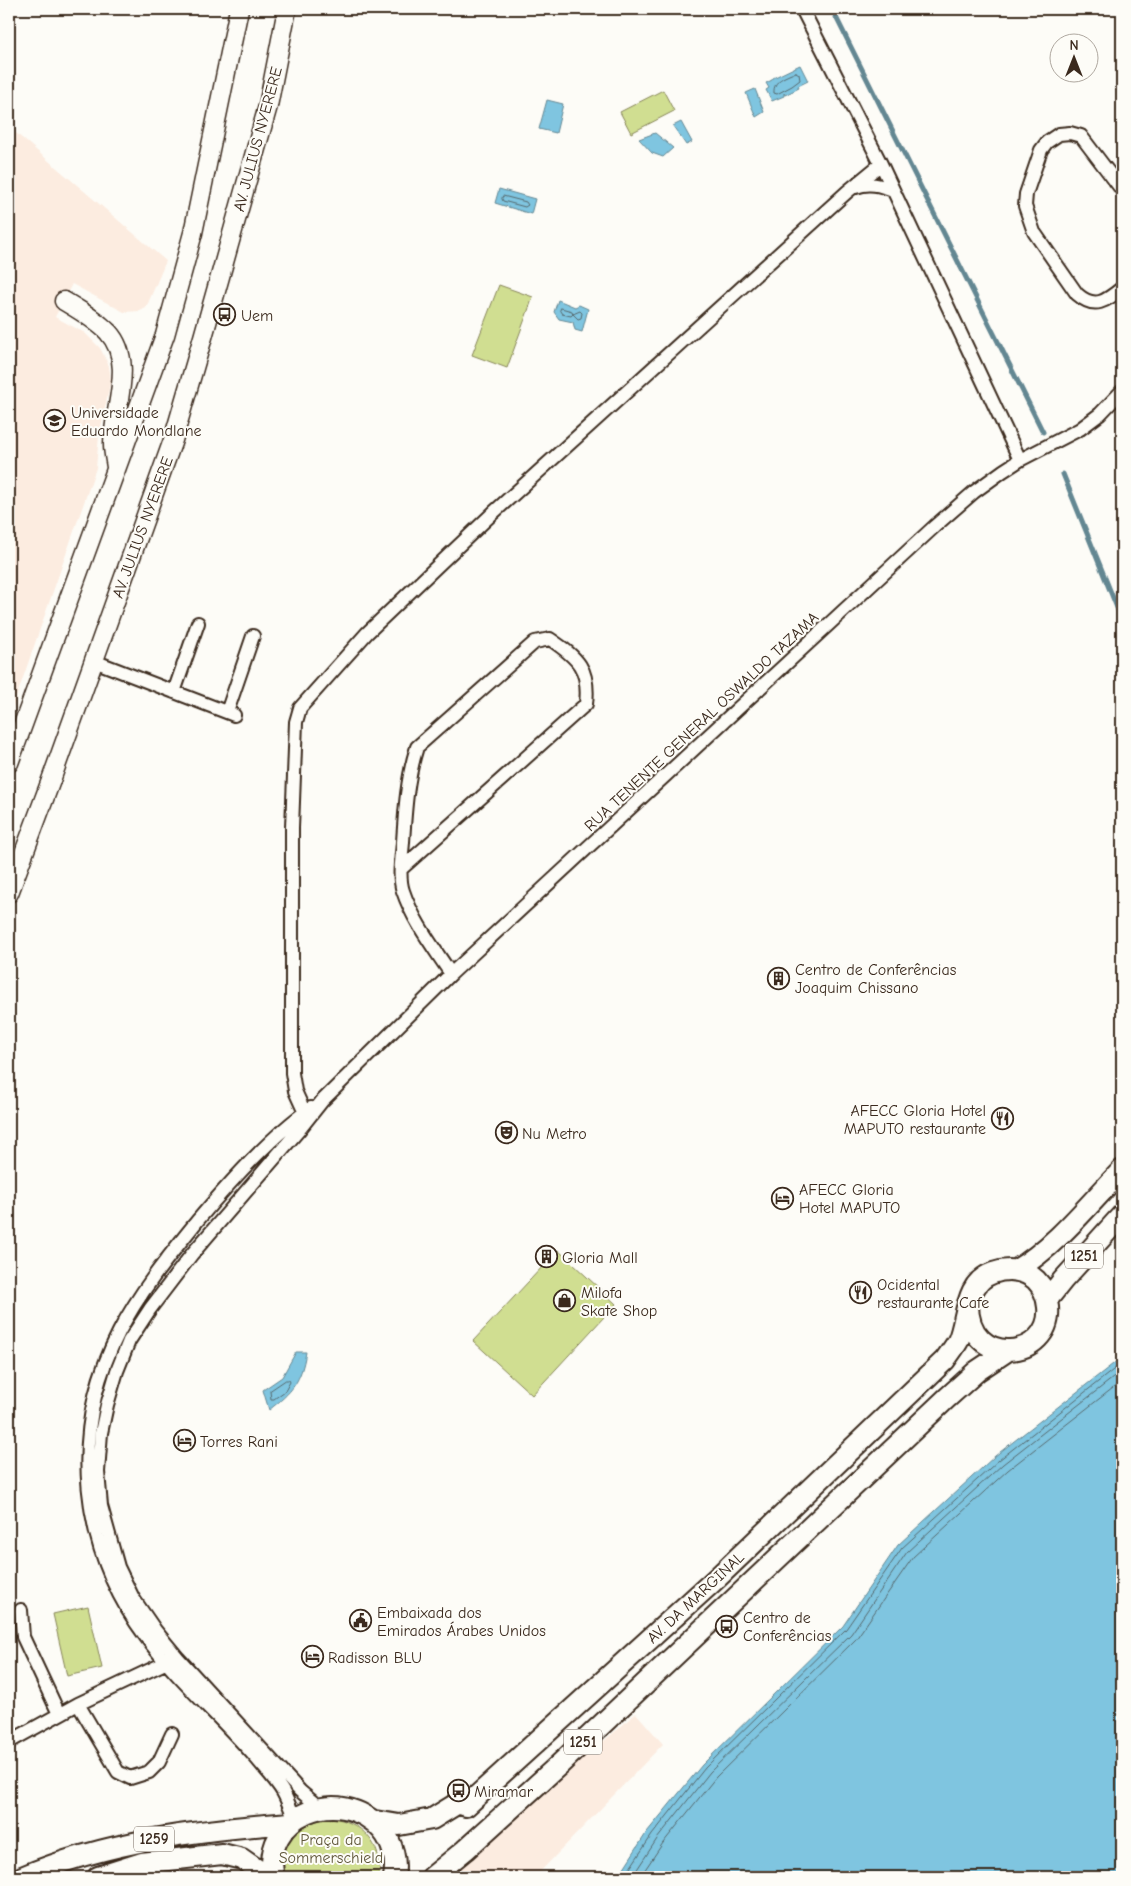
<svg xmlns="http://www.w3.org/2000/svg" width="1131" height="1886" font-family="'Comic Neue',sans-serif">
<rect width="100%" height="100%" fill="#fdfcf7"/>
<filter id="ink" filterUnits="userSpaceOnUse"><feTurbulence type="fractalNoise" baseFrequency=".02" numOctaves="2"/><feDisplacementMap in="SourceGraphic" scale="10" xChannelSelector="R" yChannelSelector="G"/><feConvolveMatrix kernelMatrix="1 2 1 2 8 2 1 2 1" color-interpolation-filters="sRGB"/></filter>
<g filter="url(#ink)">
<path fill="#fcece0" d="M 9,127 L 166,261 L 146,308 L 140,311 L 124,312 L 72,284 L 55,317 L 85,333 L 100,348 L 109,366 L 111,380 L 99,436 L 96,468 L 9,718 Z
M 636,1713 L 663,1744 L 535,1877 L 446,1877 L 506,1822 L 618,1729 Z"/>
<path fill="#d0de91" stroke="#868458" d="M 663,90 L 674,111 L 631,133 L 620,112 Z
M 499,285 L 533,297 L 507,368 L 472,355 Z
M 558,1250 L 616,1304 L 532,1395 L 473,1341 Z
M 88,1606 L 102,1668 L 67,1676 L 53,1614 Z
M 330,1818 C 361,1820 384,1845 379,1877 L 282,1877 C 282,1871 281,1863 282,1857 C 286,1834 308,1821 330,1818 Z"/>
<path fill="#7fc5e0" stroke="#648792" d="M 800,65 L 808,81 L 798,86 L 799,88 L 785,95 L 784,93 L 784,96 L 772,101 L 766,90 L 769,88 L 766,83 L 772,80 L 773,78 Z
M 755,89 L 764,112 L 756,117 L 746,93 Z
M 547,100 L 563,104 L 556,133 L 539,129 Z
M 681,122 L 692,142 L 686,145 L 673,126 Z
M 655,133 L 673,148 L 663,157 L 652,153 L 639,139 Z
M 499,189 L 535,199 L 531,214 L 495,203 Z
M 558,300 L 575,307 L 579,305 L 588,309 L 582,332 L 575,330 L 573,322 L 559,319 L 554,312 Z
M 296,1352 L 306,1352 C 301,1382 292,1392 269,1410 L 263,1390 L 282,1377 Z
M 1122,1357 L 1122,1877 L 618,1877 L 647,1832 L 702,1765 L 843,1626 L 898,1545 L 995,1456 Z"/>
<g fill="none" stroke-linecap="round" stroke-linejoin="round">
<path stroke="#56686c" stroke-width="1" d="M 796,72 L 799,74 L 800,80 L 792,86 L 777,94 L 774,93 C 773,80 785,77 796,72 Z
M 503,196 L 526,202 L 528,205 L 525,207 L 503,201 L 502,199 Z
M 561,308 L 572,311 L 573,314 L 580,311 L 582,313 L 581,318 L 578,319 L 573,314 L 571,316 L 562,314 L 560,311 Z
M 286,1380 L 289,1380 L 290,1382 L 285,1391 L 274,1399 L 271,1399 L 270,1391 Z
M 624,1877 L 652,1835 L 705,1768 L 846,1629 L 902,1548 L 999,1460 L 1122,1363
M 632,1877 L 657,1839 L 710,1772 L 851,1634 L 907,1552 L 1003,1464 L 1122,1371
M 640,1877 L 663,1843 L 716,1777 L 856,1639 L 913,1557 L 1008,1470 L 1122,1381"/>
<path stroke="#648792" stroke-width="5" d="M 832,9 L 1043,432
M 1063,474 L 1122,620"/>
<defs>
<path id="street" d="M 802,9 L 881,164
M 856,187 C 869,182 880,185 893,190
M 1122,190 L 1081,136 L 1070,133 L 1059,134 L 1047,142 L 1041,150 L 1026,194 L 1025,206 L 1034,232 L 1077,294 C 1095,310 1106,301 1122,288
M 94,661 L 234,715
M 174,692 L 198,623
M 227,712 L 253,636
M 401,869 L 586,704 C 590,669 578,658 550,639 L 535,642 L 417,747 C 407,778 405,810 403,842 C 402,857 398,876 403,891 C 413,921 434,948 451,974
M 305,1113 L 295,1091 L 292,1073 L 292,828 L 296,722 L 300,708 L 367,633 L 493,513 L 847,192 L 881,164 L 1020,460
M 21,1610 L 23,1637 L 59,1714
M 78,1704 L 118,1772 L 130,1778 L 149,1772 L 159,1762 L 172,1734
M 9,1742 L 78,1704 L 167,1662
M 319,1807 L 300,1791 L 178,1658 L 155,1630 L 133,1598 L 118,1567 L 101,1506 L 98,1472 L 101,1433 L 107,1405 L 117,1371 L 129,1341 L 150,1309 L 192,1254 L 299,1130 L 322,1101 L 451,974 L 935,526 L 974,492 L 1003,471 L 1020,460 L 1080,429 L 1100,414 L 1122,391
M 295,1820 C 291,1810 288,1801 283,1792 C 276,1780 265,1769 256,1758 C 221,1717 178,1681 146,1637 C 80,1549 68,1431 119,1332 C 140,1291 169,1256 198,1220 C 229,1183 272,1135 311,1108"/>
<path id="secondary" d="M 64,301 C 79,310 95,319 108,332 C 136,362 113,409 113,444 C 113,452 115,460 116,467
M 9,763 L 165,335 L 193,233 L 239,9
M 9,893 L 50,783 L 173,440 L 203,337 L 268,106 L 287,9"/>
<path id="primary" d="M 1016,1270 C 1055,1247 1090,1203 1122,1170
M 1047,1300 L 1063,1280 L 1122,1215
M 375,1821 L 399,1825 L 432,1819 L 458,1803 L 466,1806 L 718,1577 L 945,1360 C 949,1354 954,1348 958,1341 C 968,1318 964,1283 993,1273 C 1007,1268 1024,1269 1036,1280 C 1043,1287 1047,1297 1048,1307 C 1053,1360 967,1370 968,1303
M 22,1877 C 108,1841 198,1830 290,1823
M 98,1877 L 142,1863 L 222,1854 L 242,1859 L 268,1877
M 274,1877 C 259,1817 340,1781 382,1830 C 393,1843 397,1861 394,1877
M 432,1877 L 465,1850 L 560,1764 L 947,1398 L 977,1371 L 1007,1351"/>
</defs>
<use href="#street" stroke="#3b2a1e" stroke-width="16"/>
<use href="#secondary" stroke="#3b2a1e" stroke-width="21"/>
<use href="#primary" stroke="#3b2a1e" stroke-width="24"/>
<use href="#street" stroke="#fdfcf7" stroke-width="12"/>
<use href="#secondary" stroke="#fdfcf7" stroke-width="18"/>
<use href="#primary" stroke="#fdfcf7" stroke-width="20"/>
</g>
</g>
<defs>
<symbol id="bus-ring" viewBox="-11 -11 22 22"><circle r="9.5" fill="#fdfcf7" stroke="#3b2a1e" stroke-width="1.5"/><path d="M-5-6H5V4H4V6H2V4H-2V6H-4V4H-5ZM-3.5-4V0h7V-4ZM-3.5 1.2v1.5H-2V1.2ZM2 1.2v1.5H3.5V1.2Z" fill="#3b2a1e"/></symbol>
<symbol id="university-ring" viewBox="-11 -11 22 22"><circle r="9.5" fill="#fdfcf7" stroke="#3b2a1e" stroke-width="1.5"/><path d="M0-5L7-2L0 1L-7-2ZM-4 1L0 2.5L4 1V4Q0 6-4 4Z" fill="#3b2a1e"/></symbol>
<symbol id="building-ring" viewBox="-11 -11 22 22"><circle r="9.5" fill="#fdfcf7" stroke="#3b2a1e" stroke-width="1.5"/><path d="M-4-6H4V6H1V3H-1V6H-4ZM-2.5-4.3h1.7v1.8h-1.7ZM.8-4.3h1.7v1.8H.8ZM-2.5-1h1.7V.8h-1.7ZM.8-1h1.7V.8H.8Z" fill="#3b2a1e"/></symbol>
<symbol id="restaurant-ring" viewBox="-11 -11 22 22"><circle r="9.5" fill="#fdfcf7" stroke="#3b2a1e" stroke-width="1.5"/><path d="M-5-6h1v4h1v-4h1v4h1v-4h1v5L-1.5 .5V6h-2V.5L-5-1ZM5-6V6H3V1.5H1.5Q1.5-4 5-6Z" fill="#3b2a1e"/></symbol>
<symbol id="theatre-ring" viewBox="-11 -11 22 22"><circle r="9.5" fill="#fdfcf7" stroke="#3b2a1e" stroke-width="1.5"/><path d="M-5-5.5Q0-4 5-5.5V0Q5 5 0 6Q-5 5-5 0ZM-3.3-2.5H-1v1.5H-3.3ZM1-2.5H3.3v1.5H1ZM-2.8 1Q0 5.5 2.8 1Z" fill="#3b2a1e"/></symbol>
<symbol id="hotel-ring" viewBox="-11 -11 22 22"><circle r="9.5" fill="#fdfcf7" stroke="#3b2a1e" stroke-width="1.5"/><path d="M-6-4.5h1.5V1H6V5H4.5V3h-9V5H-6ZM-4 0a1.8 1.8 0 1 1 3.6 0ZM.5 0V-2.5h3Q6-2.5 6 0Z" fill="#3b2a1e"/></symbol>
<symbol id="shop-ring" viewBox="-11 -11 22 22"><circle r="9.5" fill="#fdfcf7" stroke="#3b2a1e" stroke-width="1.5"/><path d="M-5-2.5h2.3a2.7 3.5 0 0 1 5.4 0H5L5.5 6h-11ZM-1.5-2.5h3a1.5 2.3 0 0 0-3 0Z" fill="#3b2a1e"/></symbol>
<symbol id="civic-ring" viewBox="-11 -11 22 22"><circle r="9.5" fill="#fdfcf7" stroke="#3b2a1e" stroke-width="1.5"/><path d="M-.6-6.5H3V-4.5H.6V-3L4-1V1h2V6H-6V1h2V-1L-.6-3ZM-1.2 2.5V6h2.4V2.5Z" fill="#3b2a1e"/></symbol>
</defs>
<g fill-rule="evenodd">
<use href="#bus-ring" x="212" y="302" width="25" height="25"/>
<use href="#university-ring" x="42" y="408" width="25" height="25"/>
<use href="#building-ring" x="766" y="966" width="25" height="25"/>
<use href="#restaurant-ring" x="990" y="1106" width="25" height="25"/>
<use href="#theatre-ring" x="494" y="1120" width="25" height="25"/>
<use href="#hotel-ring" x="770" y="1186" width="25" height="25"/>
<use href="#building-ring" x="534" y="1244" width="25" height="25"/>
<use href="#restaurant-ring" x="848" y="1280" width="25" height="25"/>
<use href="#shop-ring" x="552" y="1288" width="25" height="25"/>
<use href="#hotel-ring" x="172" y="1428" width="25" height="25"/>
<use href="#civic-ring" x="348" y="1608" width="25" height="25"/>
<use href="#bus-ring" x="714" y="1614" width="25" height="25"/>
<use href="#hotel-ring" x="300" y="1644" width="25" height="25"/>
<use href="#bus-ring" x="446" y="1778" width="25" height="25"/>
</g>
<g text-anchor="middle" stroke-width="4" stroke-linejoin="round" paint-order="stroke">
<g fill="#fdfcf7" stroke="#75695f" stroke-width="1">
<rect x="1065" y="1243.5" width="38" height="25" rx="4"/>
<rect x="564" y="1729.5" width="38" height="25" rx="4"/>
<rect x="134" y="1826.5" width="40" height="25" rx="4"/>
</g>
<g font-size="15" font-weight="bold" fill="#3b2a1e">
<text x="1084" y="1261">1251</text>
<text x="583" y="1747">1251</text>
<text x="154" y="1844">1259</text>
</g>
<g font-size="16" fill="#3b2a1e" stroke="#fdfcf7">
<text transform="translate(257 139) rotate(-75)" y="6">AV. JULIUS NYERERE</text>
<text transform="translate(142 527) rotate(-70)" y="6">AV. JULIUS NYERERE</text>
<text transform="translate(701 721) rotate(-43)" y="6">RUA TENENTE GENERAL OSWALDO TAZAMA</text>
<text transform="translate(695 1597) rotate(-43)" y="6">AV. DA MARGINAL</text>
</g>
<g font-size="16" fill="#3b2a1e" stroke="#fdfcf7" text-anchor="start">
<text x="241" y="321">Uem</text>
<text x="71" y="418">Universidade<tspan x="71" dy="18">Eduardo Mondlane</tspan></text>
<text x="795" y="975">Centro de Conferências<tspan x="795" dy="18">Joaquim Chissano</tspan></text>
<text x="986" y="1116" text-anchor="end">AFECC Gloria Hotel<tspan x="986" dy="18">MAPUTO restaurante</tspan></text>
<text x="522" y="1139">Nu Metro</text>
<text x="799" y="1195">AFECC Gloria<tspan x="799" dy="18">Hotel MAPUTO</tspan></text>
<text x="562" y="1263">Gloria Mall</text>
<text x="877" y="1290">Ocidental<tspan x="877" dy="18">restaurante Cafe</tspan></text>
<text x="581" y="1298">Milofa<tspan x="581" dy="18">Skate Shop</tspan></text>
<text x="200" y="1447">Torres Rani</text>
<text x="377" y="1618">Embaixada dos<tspan x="377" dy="18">Emirados Árabes Unidos</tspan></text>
<text x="743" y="1623">Centro de<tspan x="743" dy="18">Conferências</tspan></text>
<text x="328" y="1663">Radisson BLU</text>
<text x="474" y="1797">Miramar</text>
</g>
<g font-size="16" fill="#60573b" stroke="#fdfcf7">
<text x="331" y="1845">Praça da<tspan x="331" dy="18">Sommerschield</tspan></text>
</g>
</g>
<rect width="1131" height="1886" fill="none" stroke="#fdfcf7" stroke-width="30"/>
<rect x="15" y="15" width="1101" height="1856" fill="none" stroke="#3b2a1e" stroke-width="2" filter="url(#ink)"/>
<g transform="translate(1074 58)"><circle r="24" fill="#fdfcf7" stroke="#afa8a0"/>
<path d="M0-4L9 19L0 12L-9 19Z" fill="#3b2a1e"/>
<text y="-8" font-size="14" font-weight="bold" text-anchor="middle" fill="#3b2a1e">N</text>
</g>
</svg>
